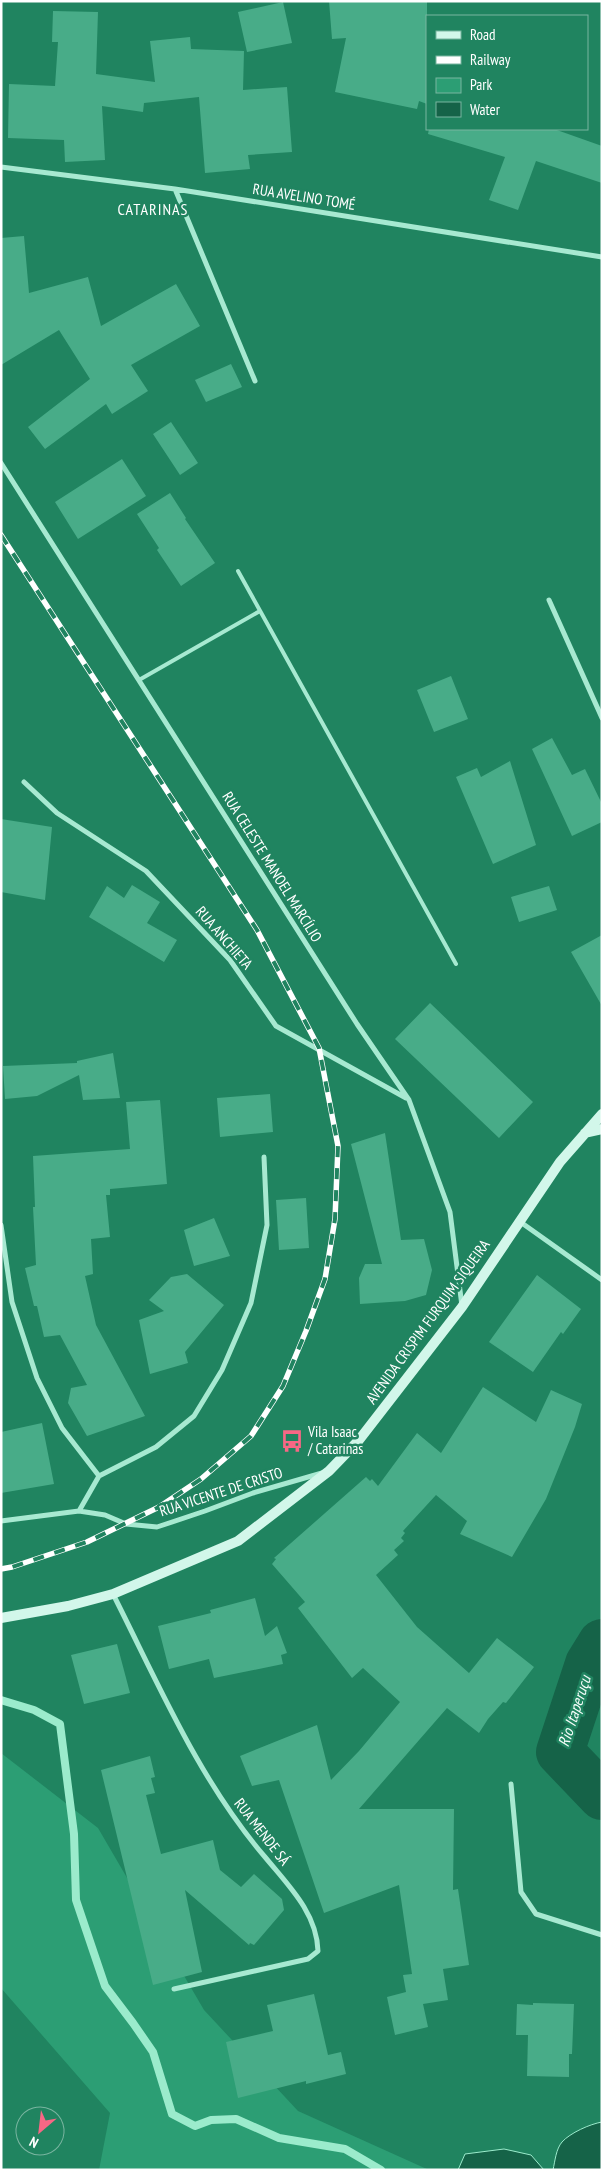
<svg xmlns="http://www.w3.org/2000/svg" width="603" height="2171" font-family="'PT Sans Narrow',sans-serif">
<rect width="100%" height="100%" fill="#208460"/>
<path fill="#2c9e74" d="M 1,1753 L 98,1828 L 204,2010 L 298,2111 L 429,2170 L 99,2170 L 110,2113 L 1,1988 Z"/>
<path fill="#156348" stroke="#9bebcc" d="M 602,2122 L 602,2170 L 553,2170 C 555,2161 556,2149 562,2142 C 570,2133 590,2124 602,2122 Z
M 504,2149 L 531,2155 L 544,2170 L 458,2170 L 465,2154 Z"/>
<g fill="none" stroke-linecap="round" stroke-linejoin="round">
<path stroke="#9bebcc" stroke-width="8" d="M 1,1700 L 34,1710 L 60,1724 L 74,1834 L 76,1900 L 105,1986 L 133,2023 L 153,2052 L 172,2114 L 195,2126 L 211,2120 L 236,2119 L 279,2138 L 345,2149 L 381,2170"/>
<path stroke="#156348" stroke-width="48" d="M 602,1643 L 589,1664 L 560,1752 L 602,1796"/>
</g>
<path fill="#48ac88" d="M 329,1 L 427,1 L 427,104 L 419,101 L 417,109 L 335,92 L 346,38 L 332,39 Z
M 283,2 L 292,43 L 247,52 L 238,12 Z
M 53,11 L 98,12 L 96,74 L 155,82 L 150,41 L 190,37 L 191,49 L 244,51 L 243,90 L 287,87 L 292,152 L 248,155 L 250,169 L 205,173 L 199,97 L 144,103 L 143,112 L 102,106 L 105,160 L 65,162 L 64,140 L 8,138 L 9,84 L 55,86 L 58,42 L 52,42 Z
M 429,129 L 554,129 L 602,146 L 602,183 L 536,161 L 518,210 L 489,200 L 505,157 L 428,134 Z
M 24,236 L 29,293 L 88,277 L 101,326 L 176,284 L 200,326 L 131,365 L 148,391 L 112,414 L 106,404 L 45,449 L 28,427 L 90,379 L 59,330 L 1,365 L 1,238 Z
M 231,364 L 242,387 L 206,402 L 195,380 Z
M 171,422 L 198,463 L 180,475 L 153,434 Z
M 122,459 L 146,496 L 78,539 L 55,502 Z
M 170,493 L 186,518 L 185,519 L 215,563 L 181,586 L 157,550 L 159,548 L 137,514 Z
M 451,676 L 468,719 L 434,732 L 417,690 Z
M 552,738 L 572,775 L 585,769 L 602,804 L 602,822 L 572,836 L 532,749 Z
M 510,761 L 536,845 L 493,864 L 456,777 L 477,768 L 481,777 Z
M 1,819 L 52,827 L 45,900 L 1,892 Z
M 132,885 L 160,902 L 147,923 L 177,940 L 164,962 L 89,917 L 107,886 L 124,898 Z
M 549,886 L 557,910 L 519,922 L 511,897 Z
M 602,935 L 602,1006 L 571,952 Z
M 430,1003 L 533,1102 L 499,1138 L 395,1039 Z
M 113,1053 L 120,1098 L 83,1100 L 79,1075 L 37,1096 L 5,1099 L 3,1066 L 77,1063 L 77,1061 Z
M 270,1094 L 273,1132 L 220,1137 L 217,1098 Z
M 160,1100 L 167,1184 L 110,1189 L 110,1195 L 106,1195 L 110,1237 L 91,1239 L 93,1274 L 85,1276 L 96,1325 L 145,1416 L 87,1436 L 68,1403 L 71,1388 L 87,1385 L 60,1335 L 44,1337 L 37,1306 L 34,1306 L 25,1268 L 36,1265 L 33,1207 L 35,1207 L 33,1156 L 130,1149 L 126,1102 Z
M 385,1133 L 401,1240 L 424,1239 L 432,1270 L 426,1295 L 405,1301 L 360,1304 L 359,1278 L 365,1264 L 382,1264 L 351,1144 Z
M 306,1198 L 309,1248 L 279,1250 L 276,1200 Z
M 214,1218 L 230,1256 L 194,1266 L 184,1230 Z
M 187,1274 L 224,1305 L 185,1352 L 188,1363 L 150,1374 L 139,1320 L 164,1311 L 149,1300 L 171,1277 Z
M 537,1275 L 581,1309 L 563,1334 L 561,1332 L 533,1372 L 489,1342 Z
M 483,1387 L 536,1422 L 551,1390 L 582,1404 L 575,1427 L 546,1499 L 512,1557 L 460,1534 L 467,1521 L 436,1495 L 403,1531 L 405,1533 L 401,1538 L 404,1541 L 394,1550 L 398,1555 L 376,1575 L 417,1627 L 469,1673 L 497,1638 L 534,1667 L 506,1703 L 503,1702 L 488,1719 L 479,1733 L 447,1708 L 359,1809 L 454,1809 L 453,1890 L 458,1889 L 469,1965 L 443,1969 L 448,2000 L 423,2004 L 428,2027 L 395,2035 L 387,1997 L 406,1992 L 403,1975 L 412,1974 L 399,1885 L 324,1913 L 279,1780 L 252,1786 L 240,1756 L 317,1725 L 331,1780 L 359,1751 L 400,1702 L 363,1668 L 352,1678 L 298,1608 L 305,1602 L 272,1564 L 276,1559 L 274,1558 L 366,1477 L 370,1481 L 372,1479 L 378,1486 L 417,1433 L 441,1453 Z
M 42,1423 L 54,1484 L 1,1493 L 1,1432 Z
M 255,1598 L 265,1636 L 277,1626 L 287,1653 L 281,1655 L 283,1664 L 214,1678 L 209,1659 L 169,1669 L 158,1626 L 211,1613 L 210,1610 Z
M 117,1644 L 130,1693 L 84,1704 L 71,1655 Z
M 150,1756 L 155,1777 L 151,1778 L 155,1793 L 146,1795 L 161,1854 L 213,1840 L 220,1870 L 241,1887 L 254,1874 L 282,1899 L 284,1910 L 254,1945 L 250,1943 L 249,1945 L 185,1890 L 202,1972 L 153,1985 L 101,1770 Z
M 314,1994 L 328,2055 L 341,2052 L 346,2074 L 306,2084 L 306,2081 L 238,2098 L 226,2042 L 273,2031 L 267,2005 Z
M 533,2003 L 574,2004 L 572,2054 L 569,2054 L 569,2077 L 527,2076 L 528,2035 L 516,2035 L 517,2004 L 533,2005 Z"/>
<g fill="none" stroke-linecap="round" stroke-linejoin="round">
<path stroke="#a7e9d1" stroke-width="4" d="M 238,571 L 456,964
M 139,680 L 260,611"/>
<path stroke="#a7e9d1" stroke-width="5" d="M 1,167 L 175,189 L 602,257
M 175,189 L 255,381
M 1,463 L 357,1024 L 409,1100 L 450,1212 L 462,1306
M 549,600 L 602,718
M 24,782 L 57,813 L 146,871 L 230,960 L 276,1026 L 406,1098
M 519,1221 L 602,1280
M 1,1225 L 12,1302 L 37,1378 L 62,1428 L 99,1476 L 79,1511
M 99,1476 L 156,1447 L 194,1416 L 222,1370 L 251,1303 L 267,1225 L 264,1157
M 1,1521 L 79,1511 L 105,1515 L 126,1524 L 157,1527 L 205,1511 L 253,1493 L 322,1473
M 113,1594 C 159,1685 199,1780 265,1857 C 288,1885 317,1913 318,1951 L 308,1959 L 174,1989
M 511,1784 L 521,1892 L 536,1914 L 602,1935"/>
<path stroke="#d2f7ea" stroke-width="10" d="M 585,1133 L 602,1129
M 1,1618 L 68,1606 L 113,1594 L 238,1541 L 329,1471 L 359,1440 L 462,1307 L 560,1162 L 602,1114"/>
<defs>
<path id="rail" d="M 1,535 L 257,930 L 319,1048 L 338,1146 L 335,1219 L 325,1279 L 306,1331 L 283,1386 L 251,1436 L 201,1479 L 159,1507 L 87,1542 L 12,1567 L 1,1569"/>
</defs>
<use href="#rail" stroke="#fff" stroke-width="5.5"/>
<use href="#rail" stroke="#208460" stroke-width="4" stroke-dasharray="11" stroke-linecap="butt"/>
</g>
<defs>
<symbol id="bus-bare" viewBox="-9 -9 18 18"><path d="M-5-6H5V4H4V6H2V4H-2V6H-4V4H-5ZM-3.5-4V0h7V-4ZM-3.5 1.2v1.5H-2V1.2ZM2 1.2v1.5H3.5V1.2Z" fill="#f76785" stroke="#208460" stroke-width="2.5" paint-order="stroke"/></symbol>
</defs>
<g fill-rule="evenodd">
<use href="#bus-bare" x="276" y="1425" width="32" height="32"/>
</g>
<g text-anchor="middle" stroke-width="5" stroke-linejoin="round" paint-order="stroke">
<g font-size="15" fill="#fff" stroke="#208460">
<text transform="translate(304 197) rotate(9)" y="5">RUA AVELINO TOMÉ</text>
<text transform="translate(272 867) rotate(58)" y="5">RUA CELESTE MANOEL MARCÍLIO</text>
<text transform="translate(224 938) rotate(49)" y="5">RUA ANCHIETA</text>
<text transform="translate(428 1322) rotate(-54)" y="5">AVENIDA CRISPIM FURQUIM SIQUEIRA</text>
<text transform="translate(221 1492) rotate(-18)" y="5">RUA VICENTE DE CRISTO</text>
<text transform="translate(262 1832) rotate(52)" y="5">RUA MENDE SÁ</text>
</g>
<g font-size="15" fill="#fff" stroke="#208460" text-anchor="start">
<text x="308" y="1437">Vila Isaac<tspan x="308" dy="17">/ Catarinas</tspan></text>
</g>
<g font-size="16" letter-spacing="1" fill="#fff" stroke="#208460">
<text x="153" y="215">CATARINAS</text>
</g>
<g font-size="16" font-style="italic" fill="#f7fefb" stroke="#208460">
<text transform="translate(574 1711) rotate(-72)" y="6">Rio Itaperuçu</text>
</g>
</g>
<rect width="603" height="2171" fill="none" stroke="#ffffff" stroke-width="5"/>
<rect x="426" y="15" width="162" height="115" fill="#208460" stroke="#79b5a0"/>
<rect x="436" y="31" width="25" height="8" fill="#d2f7ea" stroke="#79b5a0"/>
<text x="470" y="40" font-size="15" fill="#ffffff">Road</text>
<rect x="436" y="56" width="25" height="8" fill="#ffffff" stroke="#79b5a0"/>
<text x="470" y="65" font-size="15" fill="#ffffff">Railway</text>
<rect x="436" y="78" width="25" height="15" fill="#2c9e74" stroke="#79b5a0"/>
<text x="470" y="90" font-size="15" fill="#ffffff">Park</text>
<rect x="436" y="102" width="25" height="15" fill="#156348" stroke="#79b5a0"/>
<text x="470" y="115" font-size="15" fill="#ffffff">Water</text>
<g transform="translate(40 2131) rotate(208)"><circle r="24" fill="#208460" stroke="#79b5a0"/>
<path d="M0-4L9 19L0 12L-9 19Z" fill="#f76785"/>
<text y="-8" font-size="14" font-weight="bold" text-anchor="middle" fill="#ffffff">N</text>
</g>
</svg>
